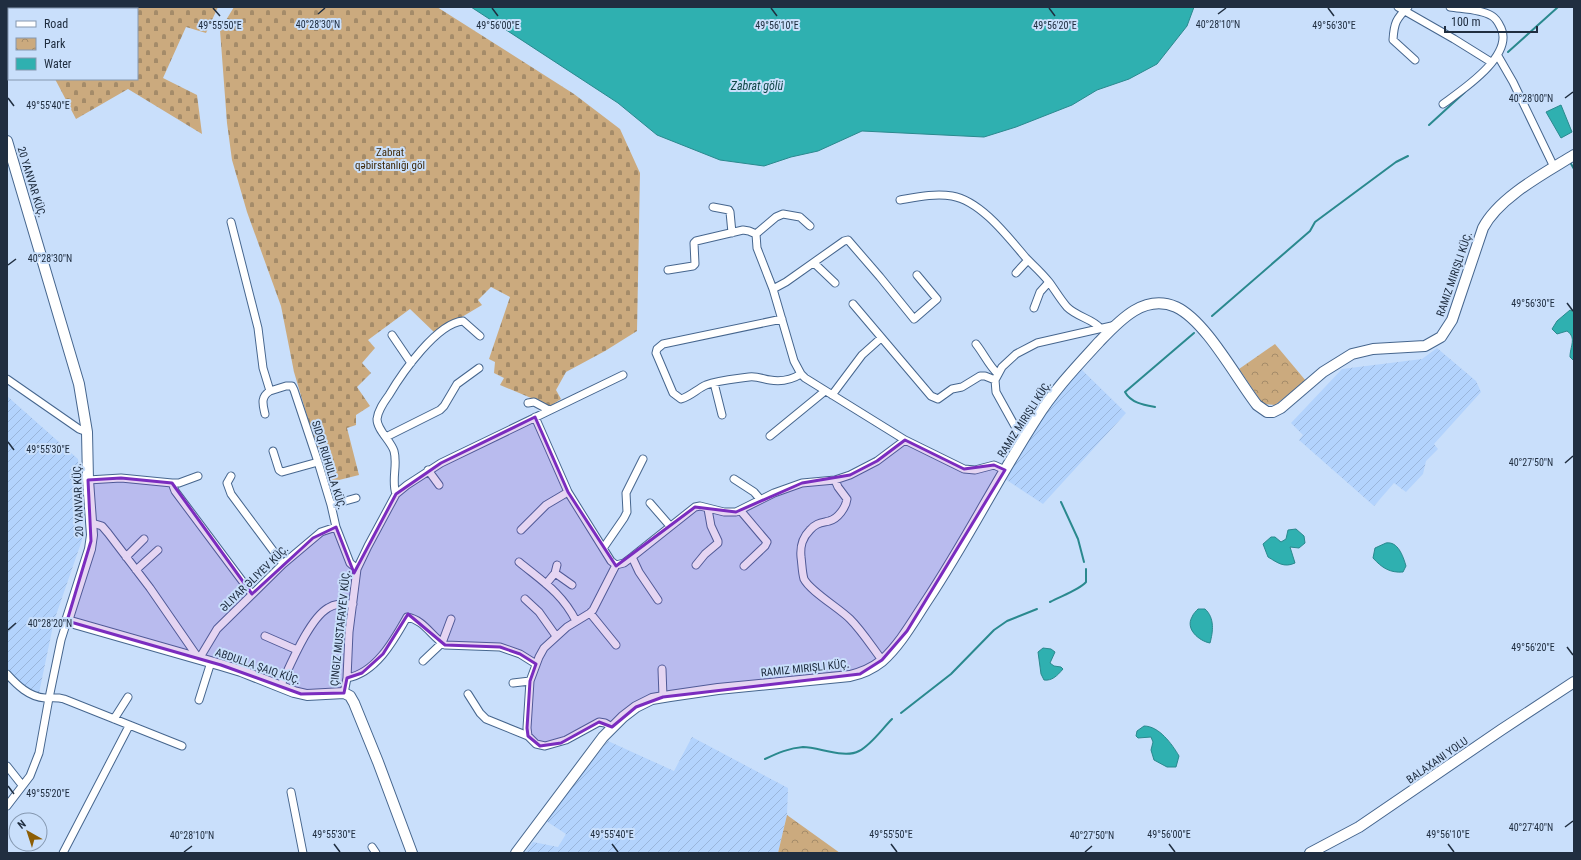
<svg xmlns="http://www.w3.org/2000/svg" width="1581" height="860" font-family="'Roboto Condensed',sans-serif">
<defs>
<pattern id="industrial-furrows" width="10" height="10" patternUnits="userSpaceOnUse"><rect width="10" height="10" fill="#b3d3fd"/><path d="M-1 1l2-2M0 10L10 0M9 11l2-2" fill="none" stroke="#9ab5da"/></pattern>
<pattern id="cemetery-stones" width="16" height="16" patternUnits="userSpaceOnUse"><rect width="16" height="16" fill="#cbaa7e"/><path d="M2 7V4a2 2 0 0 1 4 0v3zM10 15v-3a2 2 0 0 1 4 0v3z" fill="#a48b69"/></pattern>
<pattern id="park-crowns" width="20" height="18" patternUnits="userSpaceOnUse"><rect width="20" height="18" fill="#cbaa7e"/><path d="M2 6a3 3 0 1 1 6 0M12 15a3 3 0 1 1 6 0" fill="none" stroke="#a48b69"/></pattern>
</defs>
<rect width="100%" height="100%" fill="#c9dffb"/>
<path fill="url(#industrial-furrows)" d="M 1437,348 L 1476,381 L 1481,392 L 1434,444 L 1438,449 L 1426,461 L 1423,474 L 1406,492 L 1394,483 L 1374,506 L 1299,440 L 1303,435 L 1291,423 L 1342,369 L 1422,359 Z
M 1081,369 L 1126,413 L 1043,504 L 1005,479 L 1051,404 Z
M 7,396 L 78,459 L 82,540 L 54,621 L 39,693 L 19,683 L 7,670 Z
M 692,737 L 788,788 L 787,815 L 778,853 L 525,853 L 533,842 L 558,847 L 566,834 L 546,821 L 608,741 L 674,771 Z"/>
<path fill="url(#cemetery-stones)" d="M 7,7 L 218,7 L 206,33 L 186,27 L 163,78 L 197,95 L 202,134 L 128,89 L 76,119 L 55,79 L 137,79 L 137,9 L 9,9 L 9,63 L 7,64 Z
M 234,7 L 437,7 L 574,94 L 620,129 L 640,173 L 637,331 L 605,351 L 566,372 L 556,390 L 561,399 L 550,406 L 500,385 L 504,378 L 494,373 L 495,362 L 489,359 L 510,297 L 491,287 L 478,300 L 482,305 L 435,333 L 410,309 L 368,340 L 375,348 L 362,363 L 371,373 L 357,387 L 370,406 L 356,415 L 356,425 L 347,428 L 359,475 L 327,483 L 294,372 L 281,306 L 247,212 L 232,160 L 227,123 L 220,30 Z"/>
<path fill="url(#park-crowns)" d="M 1275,344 L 1306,381 L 1275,405 L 1263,404 L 1239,369 Z
M 787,815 L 840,853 L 778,853 Z"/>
<path fill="#2fb0b0" stroke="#2a898e" d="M 471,7 L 1194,7 L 1187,26 L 1157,64 L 1129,79 L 1097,90 L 1072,105 L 1016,127 L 984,137 L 862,131 L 818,151 L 791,157 L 764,166 L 720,160 L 657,135 L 618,103 Z
M 1561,105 L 1572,132 L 1561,138 L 1546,112 Z
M 1570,310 L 1574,312 L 1574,361 L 1570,357 C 1570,346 1577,338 1567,331 L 1557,334 L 1552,329 L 1557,321 Z
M 1296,529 L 1304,536 L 1305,543 L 1299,548 L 1290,547 L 1295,563 C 1284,568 1278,563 1268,557 L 1263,544 L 1271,537 L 1275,537 L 1281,542 L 1286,539 L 1288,530 Z
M 1386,543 C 1398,541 1403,556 1406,566 L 1403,572 C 1390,573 1382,568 1373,558 L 1375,548 Z
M 1198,609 L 1205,609 C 1215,618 1213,632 1210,643 C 1199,641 1185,629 1192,617 C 1193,614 1196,611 1198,609 Z
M 1043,648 L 1051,649 L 1055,652 L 1050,663 L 1054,666 L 1061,667 L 1063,669 C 1057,676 1052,681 1044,680 L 1041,674 L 1038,652 Z
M 1144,726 C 1159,726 1172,744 1179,756 L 1176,767 L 1167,767 L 1154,760 L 1151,750 L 1153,742 L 1151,737 L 1138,738 L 1136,736 L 1137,731 Z"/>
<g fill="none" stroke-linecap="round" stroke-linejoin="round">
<path stroke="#2a898e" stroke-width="2" d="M 1508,52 L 1558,7
M 1429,125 L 1465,92
M 1570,162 L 1574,169
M 1212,316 L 1310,231 L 1315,222 L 1396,162 L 1408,156
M 1155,407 C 1144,405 1131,403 1125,392 L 1194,333
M 1061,502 L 1078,539 L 1084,562
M 1050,602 C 1061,596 1079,590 1086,582 L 1086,569
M 901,713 L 951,674 L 994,630 L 1007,621 L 1037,609
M 765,759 C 778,753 789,748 803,747 C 819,747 844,759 859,751 C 871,745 882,729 892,719"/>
<defs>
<path id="street" d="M 1398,7 L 1454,39 L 1491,62
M 1408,7 C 1396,19 1394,23 1393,40 L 1415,60
M 1498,56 L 1513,82 L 1554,167
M 1443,104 C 1462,90 1514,56 1501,28 C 1499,24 1497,19 1492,16 C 1481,9 1463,9 1450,7
M 900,200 C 917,197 935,193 952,196 C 981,201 1008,237 1026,258 C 1034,266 1042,273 1049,282 C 1055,290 1060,299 1067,307 C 1077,317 1093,319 1100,328
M 713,207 L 729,210 L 730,212 L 732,233
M 231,222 L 258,328 L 263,368 L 270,391 L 286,386 L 292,386 L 294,390 L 318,462 L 331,505 L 336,527 L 350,563 L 357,569
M 756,234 L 776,217 L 783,214 L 800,217 L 810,226
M 814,263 L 835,283
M 668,270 L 693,266 L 695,264 L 694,243 L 696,241 L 743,230 L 749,231 L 756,234 L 757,248 L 773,289 L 794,361 L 801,374 L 805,378 L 905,440
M 1016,273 L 1028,260
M 773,289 L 786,282 L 844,241 L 848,240 L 880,277 L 914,319 L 937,299 L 917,275
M 853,304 L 931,396 L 938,399 L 952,389 L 962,387 L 980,376 L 985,376 L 995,380
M 1034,308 L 1040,292 L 1049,282
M 782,319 L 663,344 L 657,349 L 656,353 L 673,393 L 681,399 C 691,396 697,389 706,385 C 719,380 735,379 749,377 C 757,376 763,379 770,380 C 781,382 791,380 801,374
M 392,335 L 411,363
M 976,344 C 984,354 989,366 998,374
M 7,379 L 79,429 L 87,432
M 714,383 L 722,415
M 832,395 L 862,355 L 881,338
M 528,403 L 534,402 L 549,410
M 265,414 C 263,405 260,397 270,391
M 535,417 L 568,492 L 611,561 L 616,565 L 624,563 L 632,557 L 695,507 L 700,506 L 724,512 L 736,512 L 774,493 L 802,483 L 835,480 L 850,475 L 877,461 L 905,440 L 964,469 L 975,470 L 994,465 L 1005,470
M 770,436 L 825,391
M 386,437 L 440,410 L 444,406 L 457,384 L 479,368
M 1025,437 L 1016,428 L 996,392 L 995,380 L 1002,367 L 1016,354 L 1037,343 L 1116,325
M 273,451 L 279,470 L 282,472 L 318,462
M 428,470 L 439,485
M 231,476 L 227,483 L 231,494 L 283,564
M 734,479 L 754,492 L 760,499
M 88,480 L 121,478 L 172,483 L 179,483 L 198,476
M 835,480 L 838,487 L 847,499 C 846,507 838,519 829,521 C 821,523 816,523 810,530 C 802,538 800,546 801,557 C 802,564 802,572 804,579 C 810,591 839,608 850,619 C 862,631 872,647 882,660
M 172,483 L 175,491 L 252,594
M 396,494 C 391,480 398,465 394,451 C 391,441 377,430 377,419 C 378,410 384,402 389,395 C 402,373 437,323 463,321 L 480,336
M 650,503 L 670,526
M 331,505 L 356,498
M 740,510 L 767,542 L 765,546 L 744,566
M 92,523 L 102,526 L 108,533 L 150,588 L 199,659 L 217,629 L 283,564 L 321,532 L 336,527
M 521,530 L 546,505 L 568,492
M 604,547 L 624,518 L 627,512 L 626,493 L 643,459
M 126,557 L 144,539
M 632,557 L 639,572 L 658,600
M 519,562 C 542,581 562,593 576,621
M 696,565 L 705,554 L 718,543 L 718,541 L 711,526 L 708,509
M 136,570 L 158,550
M 555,573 L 572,585
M 546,584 L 555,573 L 557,565
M 525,599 L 539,612 L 556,636
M 590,613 L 616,645
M 265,636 L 297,650
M 423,661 L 442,643 L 451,619
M 662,669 L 663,697
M 7,674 C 17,685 29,697 45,698 C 51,698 57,697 64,699 L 182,746
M 347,678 C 376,673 394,640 407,617 C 424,620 431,636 445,645 L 500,647 L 520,654 L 536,664
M 513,683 L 530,681
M 280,687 C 290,666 309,619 328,608 C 336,603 344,604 353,604
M 344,693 L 347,678 L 349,632 L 357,569 L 368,546 L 396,494 L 407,485 L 441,463 L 623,375
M 468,694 L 480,713 L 486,719 L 528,736
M 199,700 L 211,662
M 114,719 L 128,697
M 612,727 L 605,723 L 599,722 L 566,740 L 545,746 L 536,744 L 528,736 L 527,728 L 530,681 L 539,657 L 544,648 L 567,627 L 590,613 L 593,610 L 616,565
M 7,766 L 22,785
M 291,792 L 303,853
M 7,806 L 30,776 L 39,753 L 49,698 L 61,640 L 67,621
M 372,847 L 376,853
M 63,853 L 129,726"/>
<path id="secondary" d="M 7,141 L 79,384 L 87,432 L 88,480 L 92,535 L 90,549 L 67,621 L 221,665 L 241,671 L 294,692 L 307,695 L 344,693 L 350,696 L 354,703 L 378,762 L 412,853
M 516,853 L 603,737 L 623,717 L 636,707 L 652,699 L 670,696 L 718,689 L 850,676 C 863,673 872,669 882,661 C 901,644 914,620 928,599 C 967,540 998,478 1036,419 C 1054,390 1077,366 1099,342 C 1119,321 1144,293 1176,307 C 1206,321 1236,378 1257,405 L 1267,412 L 1273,412 L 1281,408 L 1323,372 L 1352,354 L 1373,349 L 1425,346 L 1441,337 L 1452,320 L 1483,228 C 1499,197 1545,173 1574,155
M 1310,853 L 1359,827 L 1501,730 L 1574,682"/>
</defs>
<use href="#street" stroke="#46668e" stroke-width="9"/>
<use href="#secondary" stroke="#46668e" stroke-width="12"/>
<use href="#street" stroke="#fff" stroke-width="7"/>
<use href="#secondary" stroke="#fff" stroke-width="10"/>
</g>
<path fill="#7b2cbf" fill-opacity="0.2" stroke="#7b2cbf" stroke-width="3" stroke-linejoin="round" d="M 535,417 L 568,492 L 616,566 L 695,507 L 736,512 L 802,483 L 850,475 L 877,461 L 905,440 L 964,469 L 994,465 L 1005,470 L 907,631 L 882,660 L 860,674 L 663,697 L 636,707 L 612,727 L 599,722 L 561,743 L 540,746 L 528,736 L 527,728 L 530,681 L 536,664 L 520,654 L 500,647 L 445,645 L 408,614 L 383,654 L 362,673 L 347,678 L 344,693 L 301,694 L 221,665 L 67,621 L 91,541 L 88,480 L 121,478 L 172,483 L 252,594 L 313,538 L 336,527 L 354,573 L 396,494 L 441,463 Z"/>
<path fill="none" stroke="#202e40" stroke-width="1.5" d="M 213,8 L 220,16M 492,8 L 498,16M 771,8 L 777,16M 1049,8 L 1055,16M 1328,8 L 1334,16M 318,14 L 325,8M 1218,14 L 1226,8M 8,98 L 14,106M 1565,98 L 1573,92M 8,265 L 16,259M 1567,303 L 1573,311M 8,442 L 14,450M 1565,463 L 1573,456M 8,630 L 16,623M 1567,647 L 1573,655M 8,786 L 14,794M 1565,827 L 1573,821M 334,844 L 340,852M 612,844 L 618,852M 891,844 L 897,852M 1169,844 L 1175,852M 1448,844 L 1454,852M 184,852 L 192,846M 1085,852 L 1092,846"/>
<g text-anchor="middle" stroke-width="4" stroke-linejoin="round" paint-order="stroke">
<g font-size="11" fill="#3f2a0a" stroke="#c9dffb">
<text x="390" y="156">Zabrat<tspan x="390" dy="13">qəbirstanlığı göl</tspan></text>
</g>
<g font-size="11" fill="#202e40" stroke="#c9dffb">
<text transform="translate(32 182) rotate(73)" y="4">20 YANVAR KÜÇ.</text>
<text transform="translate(1454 274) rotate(-71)" y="4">RAMIZ MIRIŞLI KÜÇ.</text>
<text transform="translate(1024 419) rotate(-57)" y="4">RAMIZ MIRIŞLI KÜÇ.</text>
<text transform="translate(329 465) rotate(73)" y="4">SIDQI RUHULLA KÜÇ.</text>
<text transform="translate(78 500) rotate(-92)" y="4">20 YANVAR KÜÇ.</text>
<text transform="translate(254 578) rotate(-44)" y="4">ƏLIYAR ƏLIYEV KÜÇ.</text>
<text transform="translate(340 628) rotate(-84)" y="4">ÇINGIZ MUSTAFAYEV KÜÇ.</text>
<text transform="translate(258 666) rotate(19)" y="4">ABDULLA ŞAIQ KÜÇ.</text>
<text transform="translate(805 668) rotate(-6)" y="4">RAMIZ MIRIŞLI KÜÇ.</text>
<text transform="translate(1437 760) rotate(-35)" y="4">BALAXANI YOLU</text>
</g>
<g font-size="12" font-style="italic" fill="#0f4646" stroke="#c9dffb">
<text x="757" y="90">Zabrat gölü</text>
</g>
</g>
<g font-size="10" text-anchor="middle" fill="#202e40" stroke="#c9dffb" stroke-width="4" stroke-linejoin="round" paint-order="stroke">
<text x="318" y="28">40°28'30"N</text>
<text x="1218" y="28">40°28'10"N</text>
<text x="220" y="29">49°55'50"E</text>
<text x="498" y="29">49°56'00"E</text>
<text x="777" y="29">49°56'10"E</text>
<text x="1055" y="29">49°56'20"E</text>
<text x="1334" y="29">49°56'30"E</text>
<text x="1531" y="102">40°28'00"N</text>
<text x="48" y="109">49°55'40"E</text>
<text x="50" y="262">40°28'30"N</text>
<text x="1533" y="307">49°56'30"E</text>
<text x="48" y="453">49°55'30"E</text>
<text x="1531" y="466">40°27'50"N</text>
<text x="50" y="627">40°28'20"N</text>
<text x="1533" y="651">49°56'20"E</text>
<text x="48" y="797">49°55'20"E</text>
<text x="1531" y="831">40°27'40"N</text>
<text x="334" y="838">49°55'30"E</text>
<text x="612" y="838">49°55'40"E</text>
<text x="891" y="838">49°55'50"E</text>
<text x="1169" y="838">49°56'00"E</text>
<text x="1448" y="838">49°56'10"E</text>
<text x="192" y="839">40°28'10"N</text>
<text x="1092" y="839">40°27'50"N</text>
</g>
<rect width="1581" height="860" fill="none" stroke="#202e40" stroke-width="16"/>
<rect x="8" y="8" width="130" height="72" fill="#c9dffb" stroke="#8598b0"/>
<rect x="16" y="21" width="20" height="6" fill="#ffffff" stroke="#8598b0"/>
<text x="44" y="28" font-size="12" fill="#202e40">Road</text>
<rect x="16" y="38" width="20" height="12" fill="url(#park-crowns)" stroke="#8598b0"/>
<text x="44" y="48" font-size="12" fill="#202e40">Park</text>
<rect x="16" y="58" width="20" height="12" fill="#2fb0b0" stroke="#8598b0"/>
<text x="44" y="68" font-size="12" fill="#202e40">Water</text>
<g transform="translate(28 832) rotate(321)"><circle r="19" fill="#c9dffb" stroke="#8598b0"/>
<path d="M0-3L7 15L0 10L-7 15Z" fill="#8d5e05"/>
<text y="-6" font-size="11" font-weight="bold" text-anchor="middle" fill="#202e40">N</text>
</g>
<path d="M1445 26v6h92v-6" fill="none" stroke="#202e40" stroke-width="2"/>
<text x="1451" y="26" font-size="12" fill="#202e40" stroke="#c9dffb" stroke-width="3" paint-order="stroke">100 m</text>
</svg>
